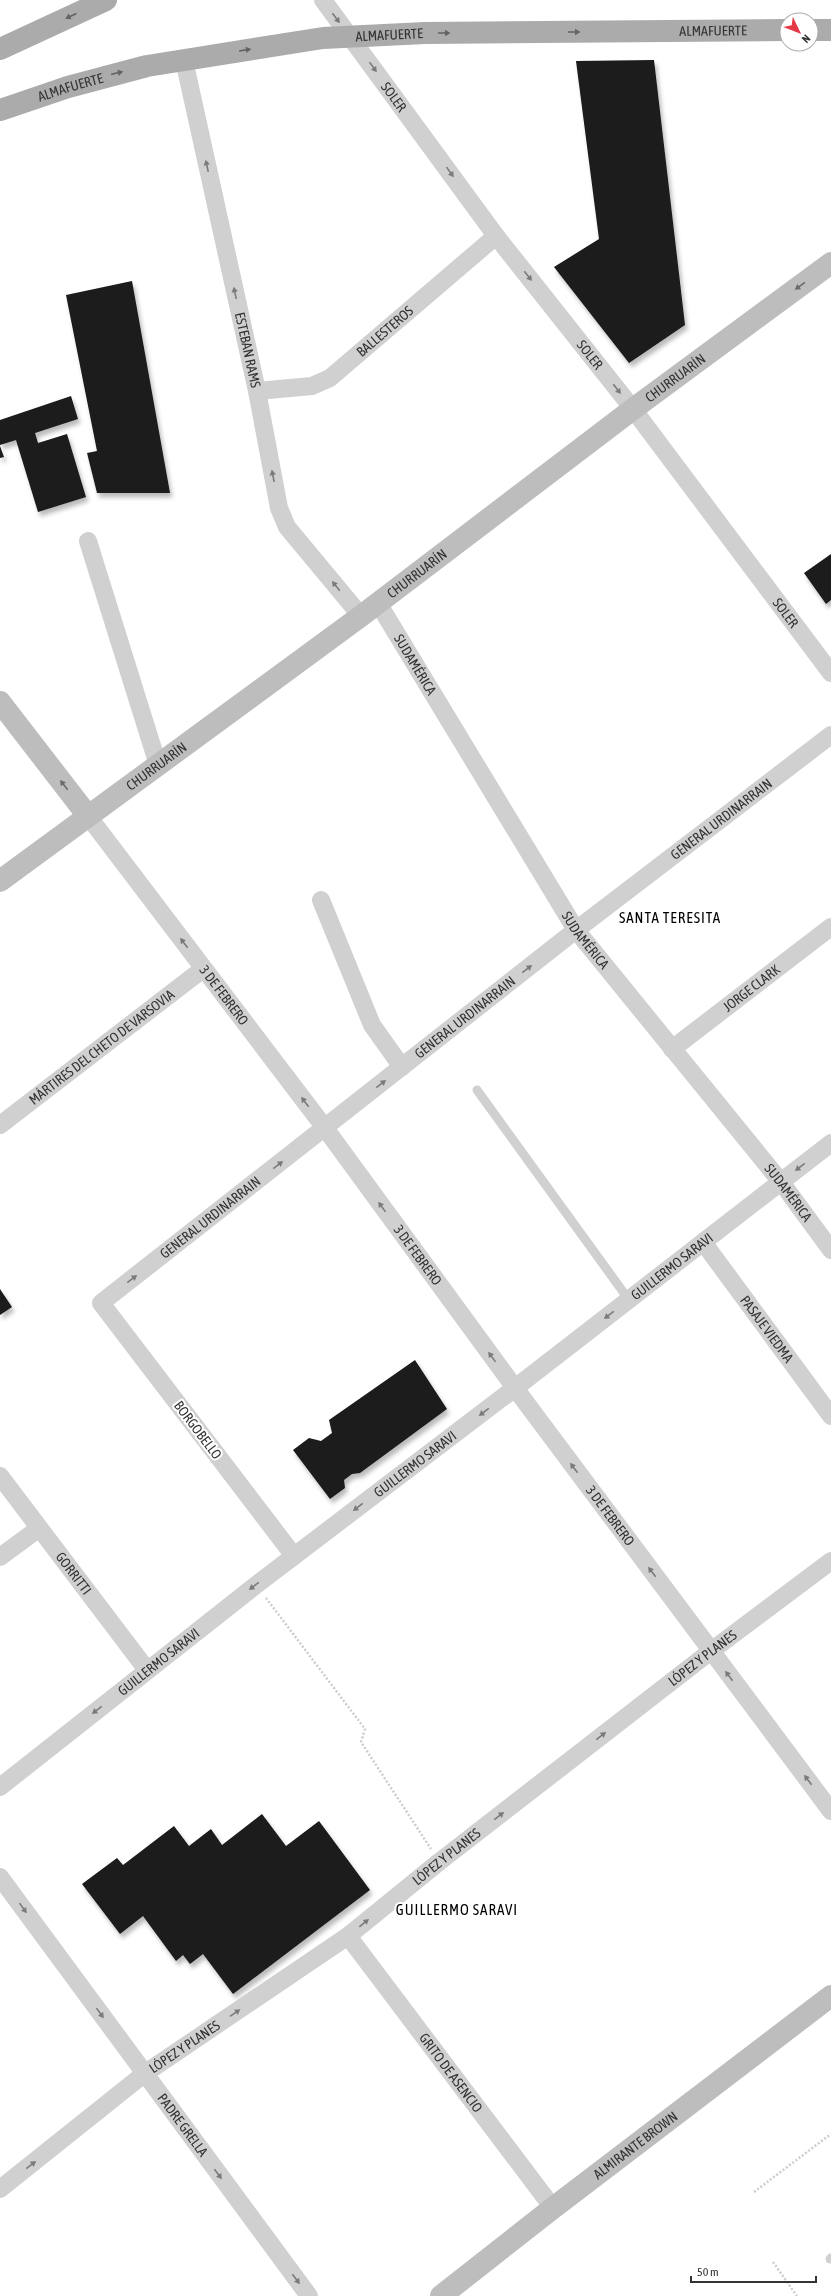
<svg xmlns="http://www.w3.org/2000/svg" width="831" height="2296" font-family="'Asap Condensed',sans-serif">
<defs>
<filter id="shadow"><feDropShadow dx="2.5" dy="4.5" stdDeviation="2" flood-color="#0004"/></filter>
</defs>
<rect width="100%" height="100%" fill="#fff"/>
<path fill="#1a1a1a" filter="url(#shadow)" d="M 654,60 L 685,325 L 629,363 L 554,267 L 599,239 L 576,61 Z
M 132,281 L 170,493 L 97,493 L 87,453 L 97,451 L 66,295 Z
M 71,396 L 78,419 L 35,433 L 38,443 L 67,434 L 86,497 L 38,512 L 16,440 L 0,445 L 0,420 Z
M 0,446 L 4,457 L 0,458 Z
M 831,554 L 831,600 L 826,604 L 804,573 Z
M 0,1289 L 12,1307 L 0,1315 Z
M 415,1360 L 447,1409 L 360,1473 L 352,1474 L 344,1480 L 345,1488 L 330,1499 L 293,1450 L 309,1438 L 321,1441 L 332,1433 L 329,1420 Z
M 262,1814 L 286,1846 L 319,1821 L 370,1890 L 233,1994 L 203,1954 L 190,1964 L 183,1955 L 176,1961 L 143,1916 L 120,1934 L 82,1884 L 117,1858 L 123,1865 L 174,1826 L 189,1846 L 211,1829 L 222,1845 Z"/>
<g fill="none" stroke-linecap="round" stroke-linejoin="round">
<path stroke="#cdcdcd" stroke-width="2.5" stroke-dasharray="2 2" stroke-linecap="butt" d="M 266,1598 L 365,1729 L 361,1742 L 431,1849
M 754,2192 L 831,2134
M 773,2262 L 797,2296"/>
<path stroke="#d0d0d0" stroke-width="9" d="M 477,1090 L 629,1300
M 830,2259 L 831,2258"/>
<g stroke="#d0d0d0" stroke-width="18">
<path id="s1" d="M 323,0 L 496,236 L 633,409 L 831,673"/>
<path id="s2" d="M 184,60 L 257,391 L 279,508 L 287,527 L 361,616"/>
<path id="s3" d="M 257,391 L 312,386 L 330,378 L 496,236"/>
<path d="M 88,541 L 158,765"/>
<path id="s4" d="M 378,603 L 576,930 L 781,1182 L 831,1250"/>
<path id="s5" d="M 88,816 L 325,1128 L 515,1388 L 831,1811"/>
<path d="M 321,900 L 372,1025 L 402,1067"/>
<path id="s6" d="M 672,1049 L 831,927"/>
<path id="s7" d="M 0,1125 L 203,969"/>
<path id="s8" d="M 703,1242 L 831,1416"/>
<path id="s9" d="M 0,1476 L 147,1670"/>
<path id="s10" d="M 294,1556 L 101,1303 L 576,930 L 831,735"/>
<path d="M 0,1557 L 38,1529"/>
<path id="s11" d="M 0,1787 L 256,1585 L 515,1388 L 831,1143"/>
<path id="s12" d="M 0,1877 L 309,2296"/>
<path id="s13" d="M 348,1936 L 553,2208"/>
<path id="s14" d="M 0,2189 L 144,2074 L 348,1936 L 439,1862 L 711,1651 L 831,1561"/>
</g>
<g stroke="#bdbdbd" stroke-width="22">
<path d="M 0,702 L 88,816"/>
<path id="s15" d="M 0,881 L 361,616 L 633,409 L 831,263"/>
<path id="s16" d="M 441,2296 L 553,2208 L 831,1996"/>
</g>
<g stroke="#ababab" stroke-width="22">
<path d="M 811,30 L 831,30"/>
<path d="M 0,49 L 106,0"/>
<path id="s17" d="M 0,110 L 68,87 L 147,66 L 323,38 L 425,33 L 787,30"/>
</g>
</g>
<defs><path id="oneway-solid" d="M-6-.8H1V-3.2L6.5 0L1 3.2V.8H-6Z"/></defs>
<g fill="#636363">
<use href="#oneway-solid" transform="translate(71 16) rotate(155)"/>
<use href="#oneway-solid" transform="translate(574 32)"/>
<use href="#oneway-solid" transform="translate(444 33)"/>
<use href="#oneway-solid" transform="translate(245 50) rotate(-9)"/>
<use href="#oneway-solid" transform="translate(117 73) rotate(-13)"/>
</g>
<g fill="#7a7a7a">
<use href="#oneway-solid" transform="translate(336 18) rotate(53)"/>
<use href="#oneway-solid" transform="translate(373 67) rotate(54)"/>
<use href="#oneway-solid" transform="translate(207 166) rotate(-102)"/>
<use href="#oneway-solid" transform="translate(450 172) rotate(54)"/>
<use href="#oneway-solid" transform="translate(528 276) rotate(52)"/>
<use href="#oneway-solid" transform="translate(235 293) rotate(-102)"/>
<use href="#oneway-solid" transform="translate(617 389) rotate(52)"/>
<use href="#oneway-solid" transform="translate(273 476) rotate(-101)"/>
<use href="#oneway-solid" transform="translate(336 586) rotate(-129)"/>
<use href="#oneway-solid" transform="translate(184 943) rotate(-127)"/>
<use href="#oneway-solid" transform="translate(527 969) rotate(-38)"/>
<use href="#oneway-solid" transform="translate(381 1084) rotate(-38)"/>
<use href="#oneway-solid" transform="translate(305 1102) rotate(-127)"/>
<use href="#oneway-solid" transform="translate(278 1165) rotate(-38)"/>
<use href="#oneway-solid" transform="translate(800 1167) rotate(142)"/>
<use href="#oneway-solid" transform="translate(382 1207) rotate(-126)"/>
<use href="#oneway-solid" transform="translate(132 1279) rotate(-38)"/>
<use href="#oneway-solid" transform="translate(609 1315) rotate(142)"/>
<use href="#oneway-solid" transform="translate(492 1357) rotate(-126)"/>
<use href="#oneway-solid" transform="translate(484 1412) rotate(143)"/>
<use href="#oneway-solid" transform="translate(574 1468) rotate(-127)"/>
<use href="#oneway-solid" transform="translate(358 1507) rotate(143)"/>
<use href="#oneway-solid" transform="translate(652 1572) rotate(-127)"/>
<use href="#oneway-solid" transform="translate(254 1586) rotate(142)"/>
<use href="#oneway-solid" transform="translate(729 1676) rotate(-127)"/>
<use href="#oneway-solid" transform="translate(97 1710) rotate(142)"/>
<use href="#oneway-solid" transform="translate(601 1736) rotate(-38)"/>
<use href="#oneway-solid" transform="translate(808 1780) rotate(-127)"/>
<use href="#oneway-solid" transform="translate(499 1816) rotate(-38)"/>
<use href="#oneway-solid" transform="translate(23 1908) rotate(54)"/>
<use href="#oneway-solid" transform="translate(364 1923) rotate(-39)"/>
<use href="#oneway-solid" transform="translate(100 2013) rotate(54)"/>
<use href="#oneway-solid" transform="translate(235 2013) rotate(-34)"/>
<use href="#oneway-solid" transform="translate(31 2165) rotate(-38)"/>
<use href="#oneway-solid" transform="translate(218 2174) rotate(53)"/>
<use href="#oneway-solid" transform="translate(296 2279) rotate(53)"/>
</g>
<g fill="#6a6a6a">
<use href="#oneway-solid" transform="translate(800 286) rotate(144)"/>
<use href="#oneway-solid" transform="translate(64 785) rotate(-128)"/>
</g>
<g text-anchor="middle" stroke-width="4" stroke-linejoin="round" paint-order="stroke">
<g font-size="14" fill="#333" stroke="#fff">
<text dy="5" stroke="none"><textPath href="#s17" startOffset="722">ALMAFUERTE</textPath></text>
<text dy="5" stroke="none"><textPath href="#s17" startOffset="398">ALMAFUERTE</textPath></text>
<text dy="5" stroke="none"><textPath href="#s17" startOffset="74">ALMAFUERTE</textPath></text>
<text dy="5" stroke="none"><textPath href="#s1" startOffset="120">SOLER</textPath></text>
<text dy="5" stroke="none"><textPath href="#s3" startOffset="147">BALLESTEROS</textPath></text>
<text dy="5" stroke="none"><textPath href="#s2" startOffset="297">ESTEBAN RAMS</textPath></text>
<text dy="5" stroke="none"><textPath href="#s1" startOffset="444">SOLER</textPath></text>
<text dy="5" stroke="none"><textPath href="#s15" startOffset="842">CHURRUARÍN</textPath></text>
<text dy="5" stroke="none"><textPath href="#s15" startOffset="518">CHURRUARÍN</textPath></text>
<text dy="5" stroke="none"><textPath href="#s1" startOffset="768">SOLER</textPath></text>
<text dy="5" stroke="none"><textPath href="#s4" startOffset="72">SUDAMÉRICA</textPath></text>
<text dy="5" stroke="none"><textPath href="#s15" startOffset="194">CHURRUARÍN</textPath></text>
<text dy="5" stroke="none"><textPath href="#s10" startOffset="1105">GENERAL URDINARRAIN</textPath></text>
<text dy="5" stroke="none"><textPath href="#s4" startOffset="396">SUDAMÉRICA</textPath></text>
<text dy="5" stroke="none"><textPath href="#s6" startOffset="100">JORGE CLARK</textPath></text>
<text dy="5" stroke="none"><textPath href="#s5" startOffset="225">3 DE FEBRERO</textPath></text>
<text dy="5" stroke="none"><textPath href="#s10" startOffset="781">GENERAL URDINARRAIN</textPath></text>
<text dy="5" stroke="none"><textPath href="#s7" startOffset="128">MÁRTIRES DEL CHETO DE VARSOVIA</textPath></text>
<text dy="5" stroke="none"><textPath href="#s4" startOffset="720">SUDAMÉRICA</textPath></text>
<text dy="5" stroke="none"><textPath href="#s10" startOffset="457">GENERAL URDINARRAIN</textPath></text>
<text dy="5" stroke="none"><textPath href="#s5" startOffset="549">3 DE FEBRERO</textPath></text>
<text dy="5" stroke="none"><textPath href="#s11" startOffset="850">GUILLERMO SARAVI</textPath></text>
<text dy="5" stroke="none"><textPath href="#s8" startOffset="108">PASAJE VIEDMA</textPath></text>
<text transform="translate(198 1430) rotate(53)" y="5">BORGOBELLO</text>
<text dy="5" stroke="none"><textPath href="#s11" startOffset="526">GUILLERMO SARAVI</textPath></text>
<text dy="5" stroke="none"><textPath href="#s5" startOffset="873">3 DE FEBRERO</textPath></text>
<text dy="5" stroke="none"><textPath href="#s9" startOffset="122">GORRITTI</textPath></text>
<text dy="5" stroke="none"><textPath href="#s14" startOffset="881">LÓPEZ Y PLANES</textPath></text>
<text dy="5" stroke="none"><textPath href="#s11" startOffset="202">GUILLERMO SARAVI</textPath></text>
<text dy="5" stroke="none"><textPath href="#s14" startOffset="557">LÓPEZ Y PLANES</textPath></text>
<text dy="5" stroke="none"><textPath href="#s14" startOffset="233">LÓPEZ Y PLANES</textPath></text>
<text dy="5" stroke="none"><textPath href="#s13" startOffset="171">GRITO DE ASENCIO</textPath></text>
<text dy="5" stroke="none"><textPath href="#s12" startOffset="308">PADRE GRELLA</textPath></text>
<text dy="5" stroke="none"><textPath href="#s16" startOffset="246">ALMIRANTE BROWN</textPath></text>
</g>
<g font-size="15" letter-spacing="1" fill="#000" stroke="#fff">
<text x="670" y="923">SANTA TERESITA</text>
<text x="457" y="1915">GUILLERMO SARAVI</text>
</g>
</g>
<g transform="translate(799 32) rotate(133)"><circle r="19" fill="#ffffff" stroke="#adadad"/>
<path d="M0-3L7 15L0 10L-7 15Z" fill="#e63946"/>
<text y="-6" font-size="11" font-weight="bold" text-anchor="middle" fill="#333333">N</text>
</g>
<path d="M691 2276v6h125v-6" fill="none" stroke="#333333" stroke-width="2"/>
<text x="697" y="2276" font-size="12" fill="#333333" stroke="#ffffff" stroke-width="3" paint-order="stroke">50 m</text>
</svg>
